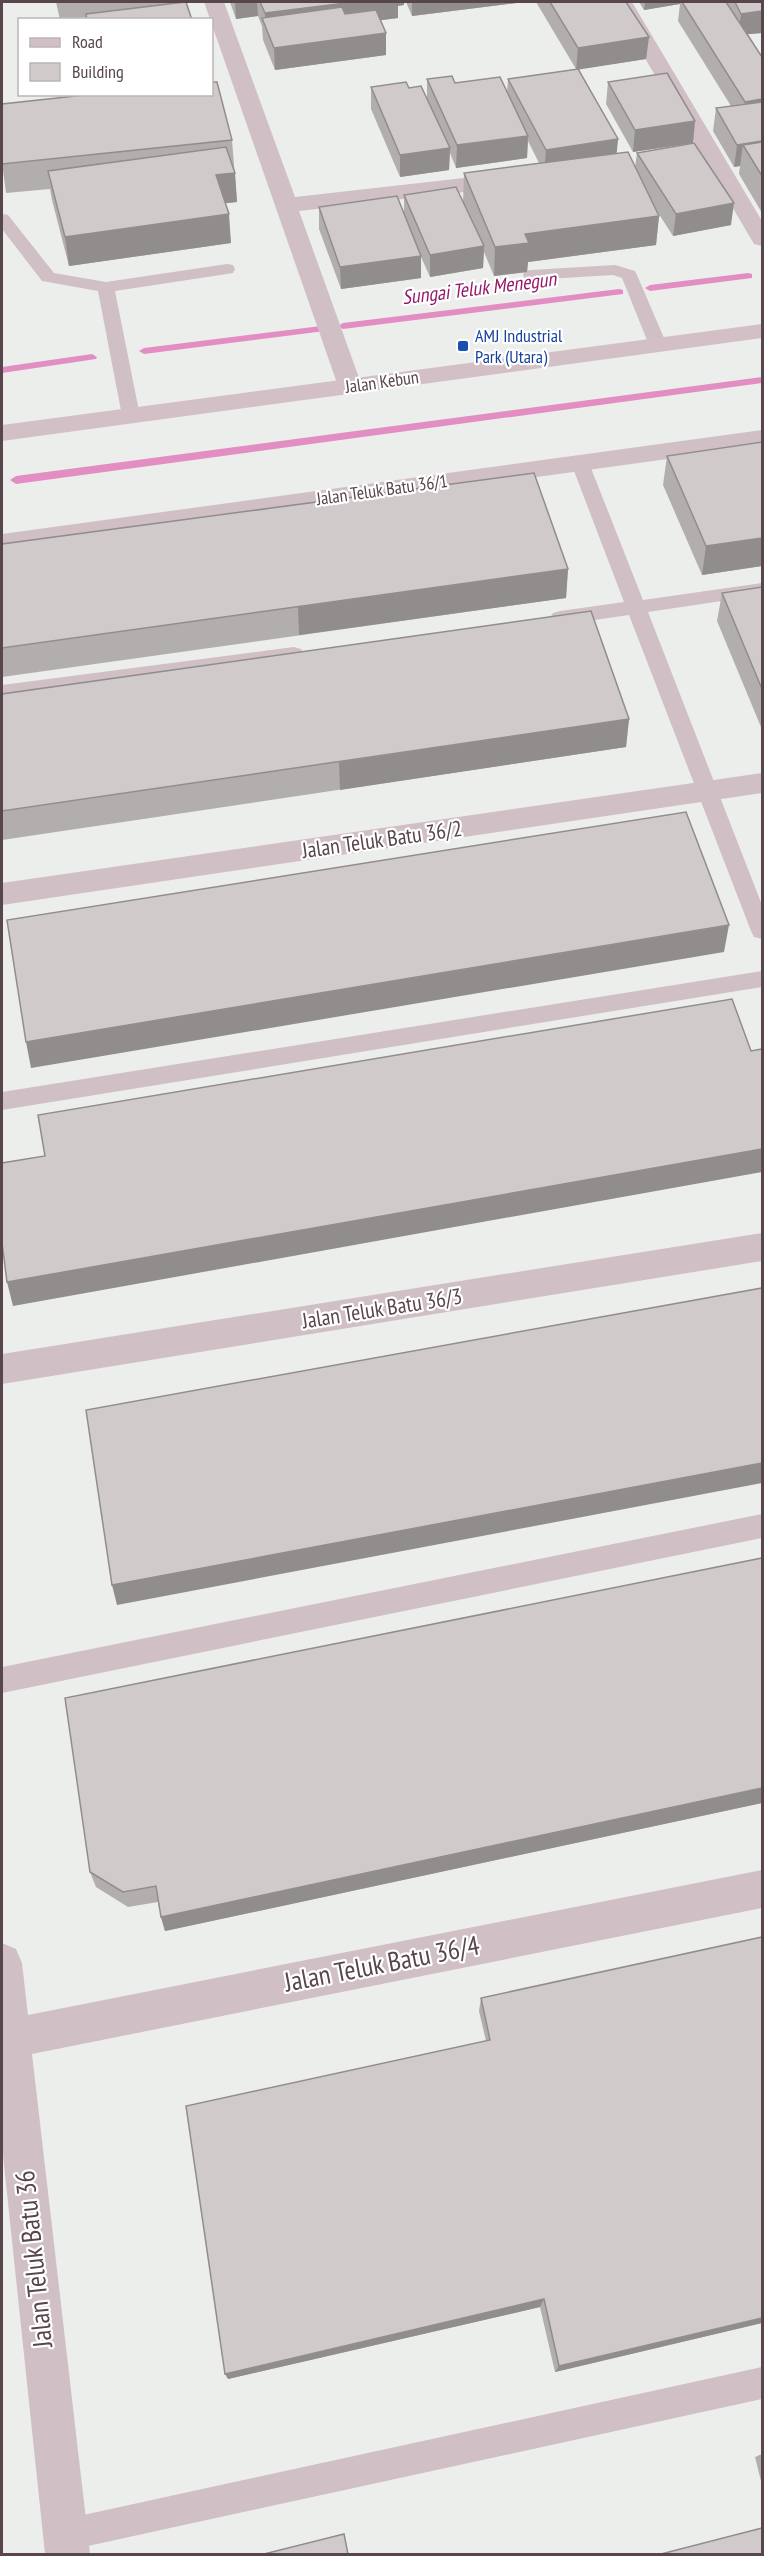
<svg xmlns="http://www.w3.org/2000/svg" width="764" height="2556" font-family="'PT Sans Narrow',sans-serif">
<rect width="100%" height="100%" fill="#eceeec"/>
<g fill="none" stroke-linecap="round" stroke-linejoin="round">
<path fill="#e28ec3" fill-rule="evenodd" d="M 748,273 L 752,274 L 752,278 L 650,291 L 645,288 L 650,285 Z
M 619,289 L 623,290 L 623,294 L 343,329 L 338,326 L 343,323 Z
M 321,326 L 325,327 L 325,331 L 144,354 L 139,351 L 144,348 Z
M 92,354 L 97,357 L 96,359 L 2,373 L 2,367 Z
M 762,377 L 762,383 L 16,484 L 10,480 L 16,476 Z"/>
<path fill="#d0c0c6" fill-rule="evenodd" d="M 2,214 L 8,215 L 54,273 L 106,282 L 227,264 L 233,265 L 235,269 L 233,273 L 227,274 L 115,291 L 140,416 L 137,420 L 125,420 L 122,416 L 98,291 L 42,281 L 2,229 Z
M 615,265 L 635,271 L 637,275 L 667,345 L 664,349 L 652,349 L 649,345 L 622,278 L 613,275 L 531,280 L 525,279 L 523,275 L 525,271 L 531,270 Z
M 580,457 L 586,459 L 589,463 L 643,600 L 762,583 L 762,595 L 648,612 L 762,905 L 762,939 L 754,937 L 751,931 L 629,615 L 560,625 L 553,623 L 550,618 L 553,613 L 560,611 L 624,602 L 571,463 L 574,459 Z
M 294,647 L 301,649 L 304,654 L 301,659 L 2,699 L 2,685 Z
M 762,971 L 762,987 L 2,1110 L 2,1092 Z
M 762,1514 L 762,1538 L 2,1693 L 2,1667 Z
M 762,2367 L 762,2399 L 65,2551 L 53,2547 L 49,2535 L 53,2523 L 65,2519 Z"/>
<path fill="#d0c0c6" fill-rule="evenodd" d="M 204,2 L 224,2 L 295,197 L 508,173 L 516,175 L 519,180 L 516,185 L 508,187 L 299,211 L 362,386 L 359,391 L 350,394 L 341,391 L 338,386 Z
M 612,2 L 632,2 L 762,221 L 762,246 L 754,244 L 751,239 Z
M 762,430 L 762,446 L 2,551 L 2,534 Z
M 762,773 L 762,793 L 2,905 L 2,883 Z
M 762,1233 L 762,1261 L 2,1384 L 2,1354 Z
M 762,1870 L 762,1908 L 32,2054 L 90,2554 L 45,2554 L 2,2146 L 2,1943 L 16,1949 L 22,1963 L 28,2015 Z"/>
<path fill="#d3c0c6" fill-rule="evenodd" d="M 762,324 L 762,338 L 2,441 L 2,425 Z"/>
</g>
<path fill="#b3aeae" d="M 56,2 L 174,2 L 174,3 L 192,20 L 86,20 L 86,17 L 60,20 Z
M 230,2 L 404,2 L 404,5 L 398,6 L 398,18 L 380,20 L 386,33 L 386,55 L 275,70 L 263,40 L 262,26 L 258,16 L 236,19 Z
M 406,2 L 525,2 L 412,16 Z
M 536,2 L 626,2 L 649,37 L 646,59 L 579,69 L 618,139 L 616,153 L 635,167 L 637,153 L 731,225 L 673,236 L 655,208 L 659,216 L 656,245 L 528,262 L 527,272 L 494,276 L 484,252 L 483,268 L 430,277 L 421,257 L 421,278 L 341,289 L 319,229 L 319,207 L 404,212 L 404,195 L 463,202 L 464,173 L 539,163 L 528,141 L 527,158 L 456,168 L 450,153 L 449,170 L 400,177 L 371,109 L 371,87 L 409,88 L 427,99 L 427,79 L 455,83 L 507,93 L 508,79 L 576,69 Z
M 639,2 L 762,2 L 762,33 L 748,34 L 762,57 L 762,213 L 739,174 L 740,166 L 734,167 L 713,131 L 716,108 L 731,106 L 678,21 L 680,4 L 644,10 Z
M 608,82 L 695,121 L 693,143 L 633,152 L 606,104 Z
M 232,140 L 237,202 L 225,203 L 231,243 L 69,266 L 52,200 L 50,189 L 6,193 L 2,163 Z
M 762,442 L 762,566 L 702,575 L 663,485 L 667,456 Z
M 2,544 L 568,569 L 566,598 L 2,677 Z
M 762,587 L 762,727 L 761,727 L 717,621 L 722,593 Z
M 2,694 L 629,719 L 626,747 L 2,840 Z
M 762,1558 L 762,1803 L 165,1931 L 161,1917 L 158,1902 L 128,1907 L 96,1887 L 90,1872 Z
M 762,1937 L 762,2323 L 555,2372 L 540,2307 L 228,2379 L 486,2041 L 479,2011 L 481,1998 Z
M 762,2454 L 762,2485 L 755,2457 Z"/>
<path fill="#928d8d" d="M 235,2 L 257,2 L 258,16 L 236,19 Z
M 354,2 L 404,2 L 404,5 L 398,6 L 398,18 L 269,35 L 265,27 L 265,13 Z
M 412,2 L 525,2 L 412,16 Z
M 645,2 L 680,2 L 680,4 L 644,10 Z
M 762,11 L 762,33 L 738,35 L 741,14 Z
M 386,33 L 386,55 L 275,70 L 274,48 Z
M 649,37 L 646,59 L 576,70 L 578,48 Z
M 762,99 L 762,120 L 742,124 L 745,102 Z
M 695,121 L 693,143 L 633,152 L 635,130 Z
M 528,136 L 527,158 L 456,168 L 457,145 Z
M 618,139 L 616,161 L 544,172 L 546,150 Z
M 762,141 L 762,163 L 743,145 L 740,166 L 734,167 L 737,145 Z
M 450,148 L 449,170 L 400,177 L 400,155 Z
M 235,173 L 237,202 L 218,204 L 216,175 Z
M 734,203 L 731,225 L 673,236 L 676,214 Z
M 229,214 L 231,243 L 69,266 L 65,237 Z
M 659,216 L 656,245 L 528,262 L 527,272 L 494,276 L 495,247 L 525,234 Z
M 484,246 L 483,268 L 430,277 L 430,255 Z
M 421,256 L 421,278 L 341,289 L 340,267 Z
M 762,538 L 762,566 L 702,575 L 706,546 Z
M 568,569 L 566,598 L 299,635 L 298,607 Z
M 629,719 L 626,747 L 340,790 L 339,762 Z
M 729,925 L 724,952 L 31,1068 L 26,1042 Z
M 762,1149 L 762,1172 L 13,1306 L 7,1282 Z
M 762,1463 L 762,1483 L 117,1605 L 112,1585 Z
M 762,1788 L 762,1803 L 165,1931 L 161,1917 Z
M 544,2299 L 540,2307 L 228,2379 L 225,2374 Z
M 762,2318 L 762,2323 L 555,2372 L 559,2366 Z"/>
<path fill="#d0caca" stroke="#928d8d" stroke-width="1.5" d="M 185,2 L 186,2 L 192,20 L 87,20 L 86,14 Z
M 260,2 L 354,2 L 265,13 Z
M 550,2 L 626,2 L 649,37 L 578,48 Z
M 682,2 L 726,2 L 762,57 L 762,99 L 745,102 Z
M 735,2 L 762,2 L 762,11 L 741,14 Z
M 342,7 L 345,14 L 376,10 L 386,33 L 274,48 L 262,18 Z
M 578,69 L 618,139 L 546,150 L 508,79 Z
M 667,73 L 695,121 L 635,130 L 608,82 Z
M 452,76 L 455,83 L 500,77 L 528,136 L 457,145 L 427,79 Z
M 212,82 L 217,82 L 232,140 L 2,164 L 2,104 L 94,94 L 212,94 Z
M 406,82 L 409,88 L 421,86 L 450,148 L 400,155 L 371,87 Z
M 762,102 L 762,141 L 737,145 L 716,108 Z
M 762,142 L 762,176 L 743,145 Z
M 694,143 L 734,203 L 676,214 L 637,153 Z
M 226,147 L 235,173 L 216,175 L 229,214 L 65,237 L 48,171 Z
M 628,152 L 659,216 L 525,234 L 529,243 L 495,247 L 464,173 Z
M 456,187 L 484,246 L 430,255 L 404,195 Z
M 397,196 L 421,256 L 340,267 L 319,207 Z
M 762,442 L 762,538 L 706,546 L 667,456 Z
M 534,473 L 568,569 L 2,648 L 2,544 Z
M 762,587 L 762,689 L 722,593 Z
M 591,611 L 629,719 L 2,811 L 2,694 Z
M 686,812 L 729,925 L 26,1042 L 7,920 Z
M 732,999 L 751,1051 L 762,1049 L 762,1149 L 7,1282 L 2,1243 L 2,1163 L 45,1156 L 38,1115 Z
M 762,1288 L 762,1463 L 112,1585 L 86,1410 Z
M 762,1558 L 762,1788 L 161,1917 L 156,1886 L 123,1892 L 90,1872 L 65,1698 Z
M 762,1937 L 762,2318 L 559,2366 L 544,2299 L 225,2374 L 186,2106 L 490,2040 L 481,1998 Z
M 762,2528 L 762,2554 L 661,2554 Z
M 344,2534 L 348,2554 L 264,2554 Z"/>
<rect fill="#1a4fb4" stroke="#fff" stroke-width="2" x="457" y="340" width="12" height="12" rx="3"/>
<g text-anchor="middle" stroke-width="4.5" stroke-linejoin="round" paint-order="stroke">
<g font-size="18" fill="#164399" stroke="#fff" text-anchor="start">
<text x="475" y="342">AMJ Industrial<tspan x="475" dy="21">Park (Utara)</tspan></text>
</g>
<g font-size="18" fill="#57464c" stroke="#fff">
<text transform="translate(382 382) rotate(-8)" y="6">Jalan Kebun</text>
<text transform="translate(382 490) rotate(-8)" y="6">Jalan Teluk Batu 36/1</text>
</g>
<g font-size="20" font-style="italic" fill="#971968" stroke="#fff">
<text transform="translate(479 288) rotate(-7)" y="7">Sungai Teluk Menegun</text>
</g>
<g font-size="22" fill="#57464c" stroke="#fff">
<text transform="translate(382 839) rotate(-8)" y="8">Jalan Teluk Batu 36/2</text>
<text transform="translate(382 1308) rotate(-9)" y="8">Jalan Teluk Batu 36/3</text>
</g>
<g font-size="27" fill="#57464c" stroke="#fff">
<text transform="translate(382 1964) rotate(-11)" y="9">Jalan Teluk Batu 36/4</text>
<text transform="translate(34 2259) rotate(-96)" y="9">Jalan Teluk Batu 36</text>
</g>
</g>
<rect width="764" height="2556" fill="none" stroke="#57464c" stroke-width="6"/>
<rect x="18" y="18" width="195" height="78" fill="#ffffff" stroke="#bcb5b7" stroke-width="1.5"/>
<rect x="30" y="38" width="30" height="9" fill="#d3c0c6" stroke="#bcb5b7" stroke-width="1.5"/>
<text x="72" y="48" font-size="18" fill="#57464c">Road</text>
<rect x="30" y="63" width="30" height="18" fill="#d0caca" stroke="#bcb5b7" stroke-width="1.5"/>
<text x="72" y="78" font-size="18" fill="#57464c">Building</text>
</svg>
